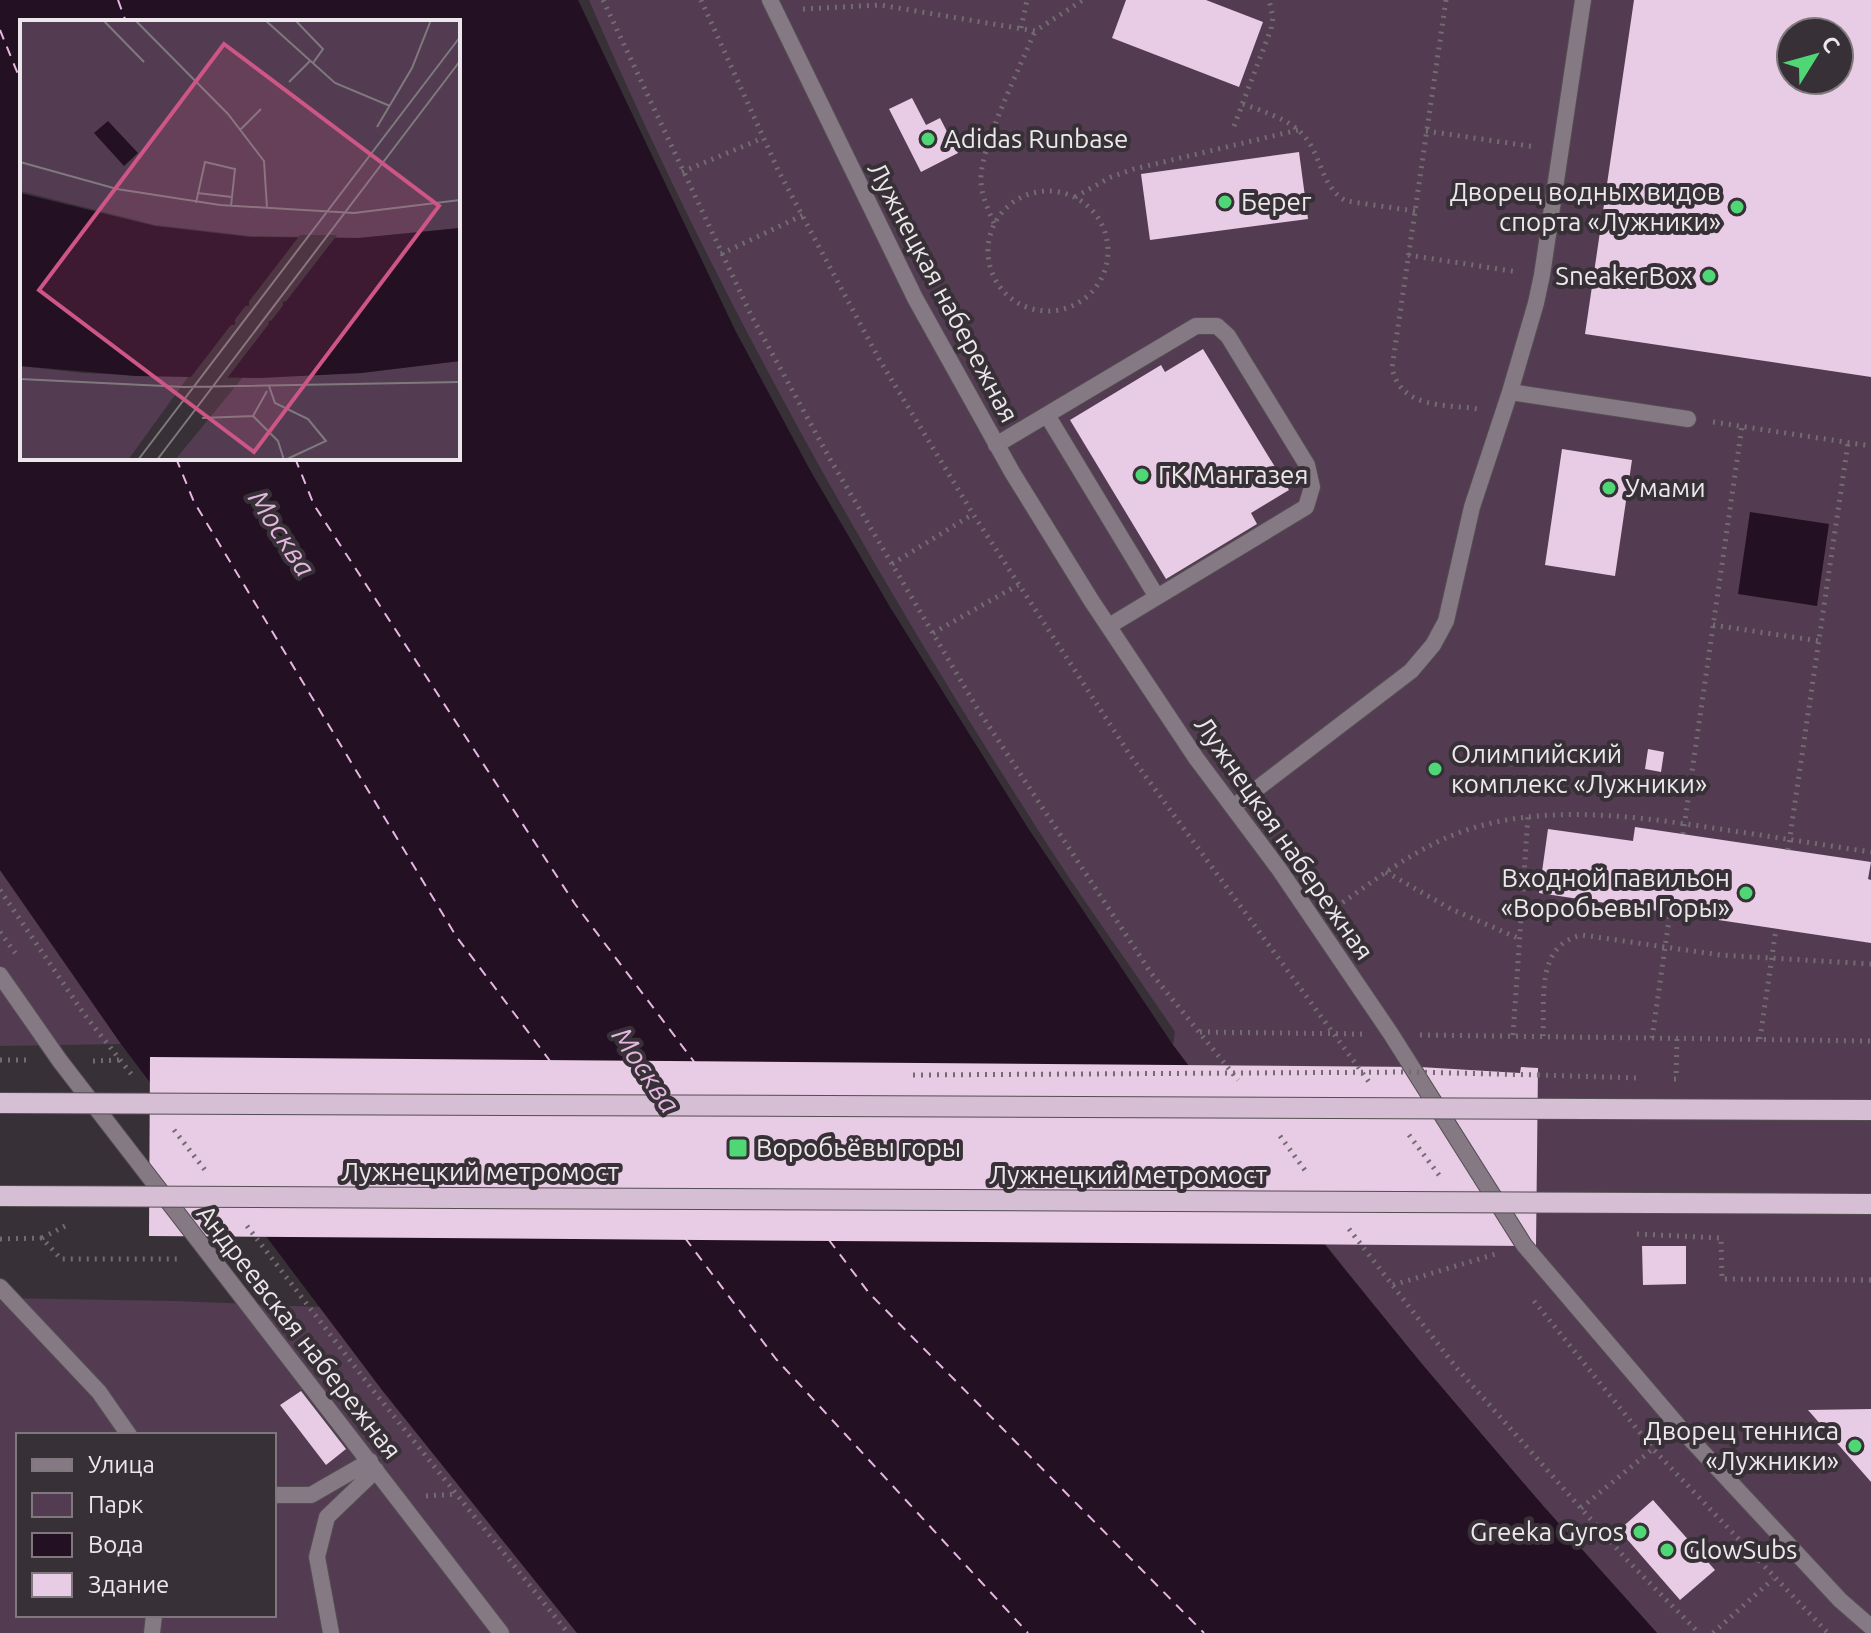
<svg xmlns="http://www.w3.org/2000/svg" width="1871" height="1633" font-family="Ubuntu,sans-serif">
<rect width="100%" height="100%" fill="#373036"/>
<path fill="#533c51" fill-rule="evenodd" d="M 589,0 L 1871,0 L 1871,1633 L 1657,1633 C 1578,1545 1498,1456 1422,1364 C 1336,1261 1255,1152 1173,1045 L 1175,1032 C 1128,962 1078,894 1033,822 C 865,560 712,287 589,0 ZM 1791,32 L 1839,32 L 1839,80 L 1791,80 Z
M 0,870 L 121,1044 L 0,1046 Z
M 0,1298 L 176,1301 L 321,1307 L 382,1390 L 577,1633 L 0,1633 ZM 18,1435 L 274,1435 L 274,1615 L 18,1615 Z"/>
<path fill="#241023" fill-rule="evenodd" d="M 0,0 L 578,0 L 735,330 L 810,470 L 890,607 L 1028,828 L 1173,1045 L 1312,1229 L 1422,1364 L 1544,1507 L 1657,1633 L 577,1633 L 382,1390 L 121,1044 L 0,870 ZM 22,22 L 458,22 L 458,458 L 22,458 Z
M 1750,512 L 1829,524 L 1817,606 L 1738,594 Z"/>
<g fill="none" stroke-linecap="round" stroke-linejoin="round">
<path stroke="#e4b6e0" stroke-width="2" stroke-dasharray="10 8" stroke-linecap="butt" d="M 118,0 L 126,22
M 0,30 L 22,84
M 176,458 L 194,502 L 456,936 L 550,1061
M 295,458 L 314,505 L 575,904 L 695,1063
M 685,1238 L 776,1359 L 1028,1633
M 829,1240 L 869,1293 L 1204,1633"/>
</g>
<path fill="#e8cbe5" fill-rule="evenodd" d="M 1126,0 L 1206,0 L 1263,22 L 1239,87 L 1112,38 Z
M 1634,0 L 1871,0 L 1871,377 L 1585,334 ZM 1791,32 L 1839,32 L 1839,80 L 1791,80 Z
M 912,98 L 926,125 L 940,118 L 958,153 L 921,172 L 889,109 Z
M 1299,152 L 1308,219 L 1150,240 L 1141,174 Z
M 1203,349 L 1289,490 L 1251,513 L 1257,524 L 1166,579 L 1070,420 L 1161,365 L 1165,372 Z
M 1562,449 L 1632,460 L 1615,576 L 1545,565 Z
M 1648,749 L 1664,752 L 1661,772 L 1645,769 Z
M 1635,827 L 1871,862 L 1868,879 L 1871,880 L 1871,943 L 1539,893 L 1548,829 L 1633,841 Z
M 150,1057 L 1420,1067 L 1520,1073 L 1521,1067 L 1538,1068 L 1536,1246 L 149,1236 Z
M 1642,1246 L 1686,1246 L 1686,1284 L 1643,1285 Z
M 301,1391 L 346,1449 L 326,1465 L 280,1405 Z
M 1871,1409 L 1871,1482 L 1808,1410 Z
M 1653,1500 L 1715,1570 L 1680,1600 L 1619,1530 Z"/>
<g fill="none" stroke-linecap="round" stroke-linejoin="round">
<defs>
<path id="service" d="M 1510,392 L 1688,419
M 1047,415 L 1157,597
M 996,445 L 1196,326 L 1217,326 L 1228,336 L 1307,465 L 1312,487 L 1306,507 L 1109,626
M 1233,807 L 1411,671 L 1433,645 L 1446,621 L 1472,507 L 1510,392 L 1536,303 L 1542,275 L 1583,0
M 0,975 L 60,1061 L 501,1633
M 0,1287 L 99,1392 L 129,1435
M 274,1495 L 311,1495 L 370,1461
M 152,1633 L 154,1615
M 331,1633 L 317,1557 L 327,1517 L 376,1470"/>
<path id="minor" d="M 770,0 L 915,298 L 1012,472 L 1091,600 L 1196,758 L 1279,869 L 1391,1034 L 1524,1245 L 1681,1429 L 1840,1600 L 1871,1627"/>
</defs>
<use href="#service" stroke="#544d53" stroke-width="18"/>
<use href="#minor" stroke="#544d53" stroke-width="18"/>
<path stroke="#726c71" stroke-width="5" stroke-dasharray="2 6" stroke-linecap="butt" d="M 603,0 L 751,315 L 830,459 L 977,708 L 1151,973 L 1238,1080
M 701,0 L 779,172 L 879,359 L 973,514 L 1130,755 L 1369,1082
M 1446,0 L 1392,368 C 1401,409 1444,404 1479,409
M 803,9 L 880,5 L 1035,31 L 1083,0
M 1021,28 L 1027,0
M 1243,104 C 1264,112 1290,119 1305,137 C 1322,157 1321,187 1346,201 L 1415,211
M 1234,126 L 1271,29 L 1273,17 L 1269,0
M 1426,131 L 1536,147
M 682,172 L 763,138
M988 251a60 60 0 1 1 120 0a60 60 0 1 1-120 0Z
M 1075,197 L 1111,177 L 1134,169 L 1298,130
M 994,223 C 988,210 982,197 981,182 C 978,151 1022,63 1035,31
M 721,254 L 803,215
M 1408,255 L 1518,272
M 1713,422 L 1871,446
M 892,564 L 973,514
M 1713,625 L 1819,641
M 933,633 L 1018,585
M 1683,834 L 1742,426
M 1788,850 L 1848,443
M 1386,872 L 1451,909 L 1520,939
M 0,890 L 84,1014 L 132,1075
M 1336,907 C 1377,879 1414,849 1461,832 C 1544,802 1642,817 1726,830 C 1775,837 1823,845 1871,852
M 0,932 L 16,954
M 1200,1032 L 1362,1034
M 1420,1035 L 1871,1041
M 1513,1035 L 1528,817
M 1543,1036 C 1545,999 1535,945 1582,935 L 1720,955 L 1871,964
M 1652,1038 L 1670,913
M 1760,1039 L 1776,929
M 0,1060 L 27,1060
M 93,1061 L 119,1060
M 1538,1075 L 1640,1078
M 1674,1079 L 1676,1079 L 1677,1038
M 174,1130 L 205,1170
M 1409,1135 L 1439,1175
M 1280,1136 L 1307,1173
M 65,1226 L 42,1238 L 61,1259 L 180,1259
M 247,1226 L 372,1389 L 568,1633
M 1349,1229 L 1455,1366 L 1626,1559 L 1699,1633
M 1637,1234 L 1721,1238 L 1722,1279 L 1871,1280
M 0,1239 L 42,1238
M 1393,1285 L 1499,1253
M 1534,1301 L 1653,1449 L 1828,1633
M 426,1496 L 456,1494
M 1581,1508 L 1654,1448
M 1713,1633 L 1773,1579"/>
<use href="#service" stroke="#857983" stroke-width="16"/>
<use href="#minor" stroke="#857983" stroke-width="16"/>
<defs>
<path id="primary-bridge" d="M 0,1103 L 1871,1110
M 0,1196 L 1871,1204"/>
</defs>
<use href="#primary-bridge" stroke="#544d53" stroke-width="22" stroke-linecap="butt"/>
<path stroke="#726c71" stroke-width="5" stroke-dasharray="2 6" stroke-linecap="butt" d="M 913,1075 L 1410,1072 L 1538,1075"/>
<use href="#primary-bridge" stroke="#d6bed4" stroke-width="20"/>
</g>
<g fill="#4fd675" stroke="#373036" stroke-width="3">
<circle cx="928" cy="139" r="8"/>
<circle cx="1225" cy="202" r="8"/>
<circle cx="1737" cy="207" r="8"/>
<circle cx="1709" cy="276" r="8"/>
<circle cx="1142" cy="475" r="8"/>
<circle cx="1609" cy="488" r="8"/>
<circle cx="1435" cy="769" r="8"/>
<circle cx="1746" cy="893" r="8"/>
<rect x="728" y="1138" width="20" height="20" rx="4"/>
<circle cx="1855" cy="1446" r="8"/>
<circle cx="1640" cy="1532" r="8"/>
<circle cx="1667" cy="1550" r="8"/>
</g>
<g text-anchor="middle" stroke-width="8" stroke-linejoin="round" paint-order="stroke">
<g font-size="26" fill="#ebe7ea" stroke="#373036" text-anchor="start">
<text x="944" y="148">Adidas Runbase</text>
<text x="1721" y="201" text-anchor="end">Дворец водных видов<tspan x="1721" dy="30">спорта «Лужники»</tspan></text>
<text x="1241" y="211">Берег</text>
<text x="1693" y="285" text-anchor="end">SneakerBox</text>
<text x="1158" y="484">ГК Мангазея</text>
<text x="1625" y="497">Умами</text>
<text x="1451" y="763">Олимпийский<tspan x="1451" dy="30">комплекс «Лужники»</tspan></text>
<text x="1730" y="887" text-anchor="end">Входной павильон<tspan x="1730" dy="30">«Воробьевы Горы»</tspan></text>
<text x="756" y="1157">Воробьёвы горы</text>
<text x="1839" y="1440" text-anchor="end">Дворец тенниса<tspan x="1839" dy="30">«Лужники»</tspan></text>
<text x="1624" y="1541" text-anchor="end">Greeka Gyros</text>
<text x="1683" y="1559">GlowSubs</text>
</g>
<g font-size="26" fill="#ebe7ea" stroke="#373036">
<text transform="translate(943 292) rotate(62)" y="9">Лужнецкая набережная</text>
<text transform="translate(1284 838) rotate(55)" y="9">Лужнецкая набережная</text>
<text x="480" y="1181">Лужнецкий метромост</text>
<text x="1128" y="1184">Лужнецкий метромост</text>
<text transform="translate(299 1332) rotate(52)" y="9">Андреевская набережная</text>
</g>
<g font-size="28" font-style="italic" fill="#e4b6e0" stroke="#373036">
<text transform="translate(282 533) rotate(57)" y="10">Москва</text>
<text transform="translate(646 1070) rotate(56)" y="10">Москва</text>
</g>
</g>
<g transform="translate(20 20)">
<rect width="440" height="440" fill="#373036"/>
<path d="M 0,0 L 440,0 L 440,208 L 339,218 L 230,216 L 135,205 L 0,171 ZM 440,341 L 440,440 L 155,440 L 223,357 L 341,353 ZM 0,346 L 62,353 L 168,357 L 108,440 L 0,440 Z" fill="#533c51"/>
<path d="M 88,101 L 118,133 L 104,146 L 74,113 ZM 0,173 L 135,206 L 230,217 L 339,218 L 440,208 L 440,341 L 341,353 L 240,358 L 115,356 L 0,346 Z" fill="#241023"/>
<path d="M 280,215 L 317,215 L 205,361 L 168,361 Z" fill="#373036"/>
<path fill="none" stroke="#241023" stroke-width="4" d="M 0,246 L 116,279 L 229,284M 0,267 L 104,294 L 215,303M 263,284 L 440,259M 249,303 L 440,285"/>
<path fill="none" stroke="#7f797e" stroke-width="2" d="M 83,0 L 124,42M 115,0 L 208,94 L 244,141 L 247,188M 245,0 L 315,63 L 370,86M 275,0 L 303,29 L 293,43M 269,62 L 290,41M 357,107 L 392,48 L 411,0M 220,110 L 241,89M 0,142 L 97,169 L 200,185 L 334,193 L 440,180M 177,173 L 212,177M 176,183 L 185,142 L 215,149 L 211,186M 0,359 L 164,367 L 440,362M 249,366 L 255,383 L 288,399 L 306,421 L 265,440M 233,396 L 258,421 L 264,440M 182,398 L 233,396 L 247,371M 118,440 L 440,17M 137,440 L 440,41"/>
<path fill="#ce5686" fill-opacity="0.15" stroke="#ce5686" stroke-width="4" d="M 204,24 L 419,186 L 234,432 L 19,270 Z"/>
<rect width="440" height="440" fill="none" stroke="#ebe7ea" stroke-width="4"/>
</g>
<rect x="16" y="1433" width="260" height="184" fill="#373036" stroke="#7f797e" stroke-width="2"/>
<rect x="32" y="1459" width="40" height="12" fill="#857983" stroke="#7f797e" stroke-width="2"/>
<text x="88" y="1473" font-size="24" fill="#ebe7ea">Улица</text>
<rect x="32" y="1493" width="40" height="24" fill="#533c51" stroke="#7f797e" stroke-width="2"/>
<text x="88" y="1513" font-size="24" fill="#ebe7ea">Парк</text>
<rect x="32" y="1533" width="40" height="24" fill="#241023" stroke="#7f797e" stroke-width="2"/>
<text x="88" y="1553" font-size="24" fill="#ebe7ea">Вода</text>
<rect x="32" y="1573" width="40" height="24" fill="#e8cbe5" stroke="#7f797e" stroke-width="2"/>
<text x="88" y="1593" font-size="24" fill="#ebe7ea">Здание</text>
<g transform="translate(1815 56) rotate(53)"><circle r="38" fill="#373036" stroke="#7f797e" stroke-width="2"/>
<path d="M0-6L14 30L0 20L-14 30Z" fill="#4fd675"/>
<text y="-12" font-size="22" font-weight="bold" text-anchor="middle" fill="#ebe7ea">С</text>
</g>
</svg>
